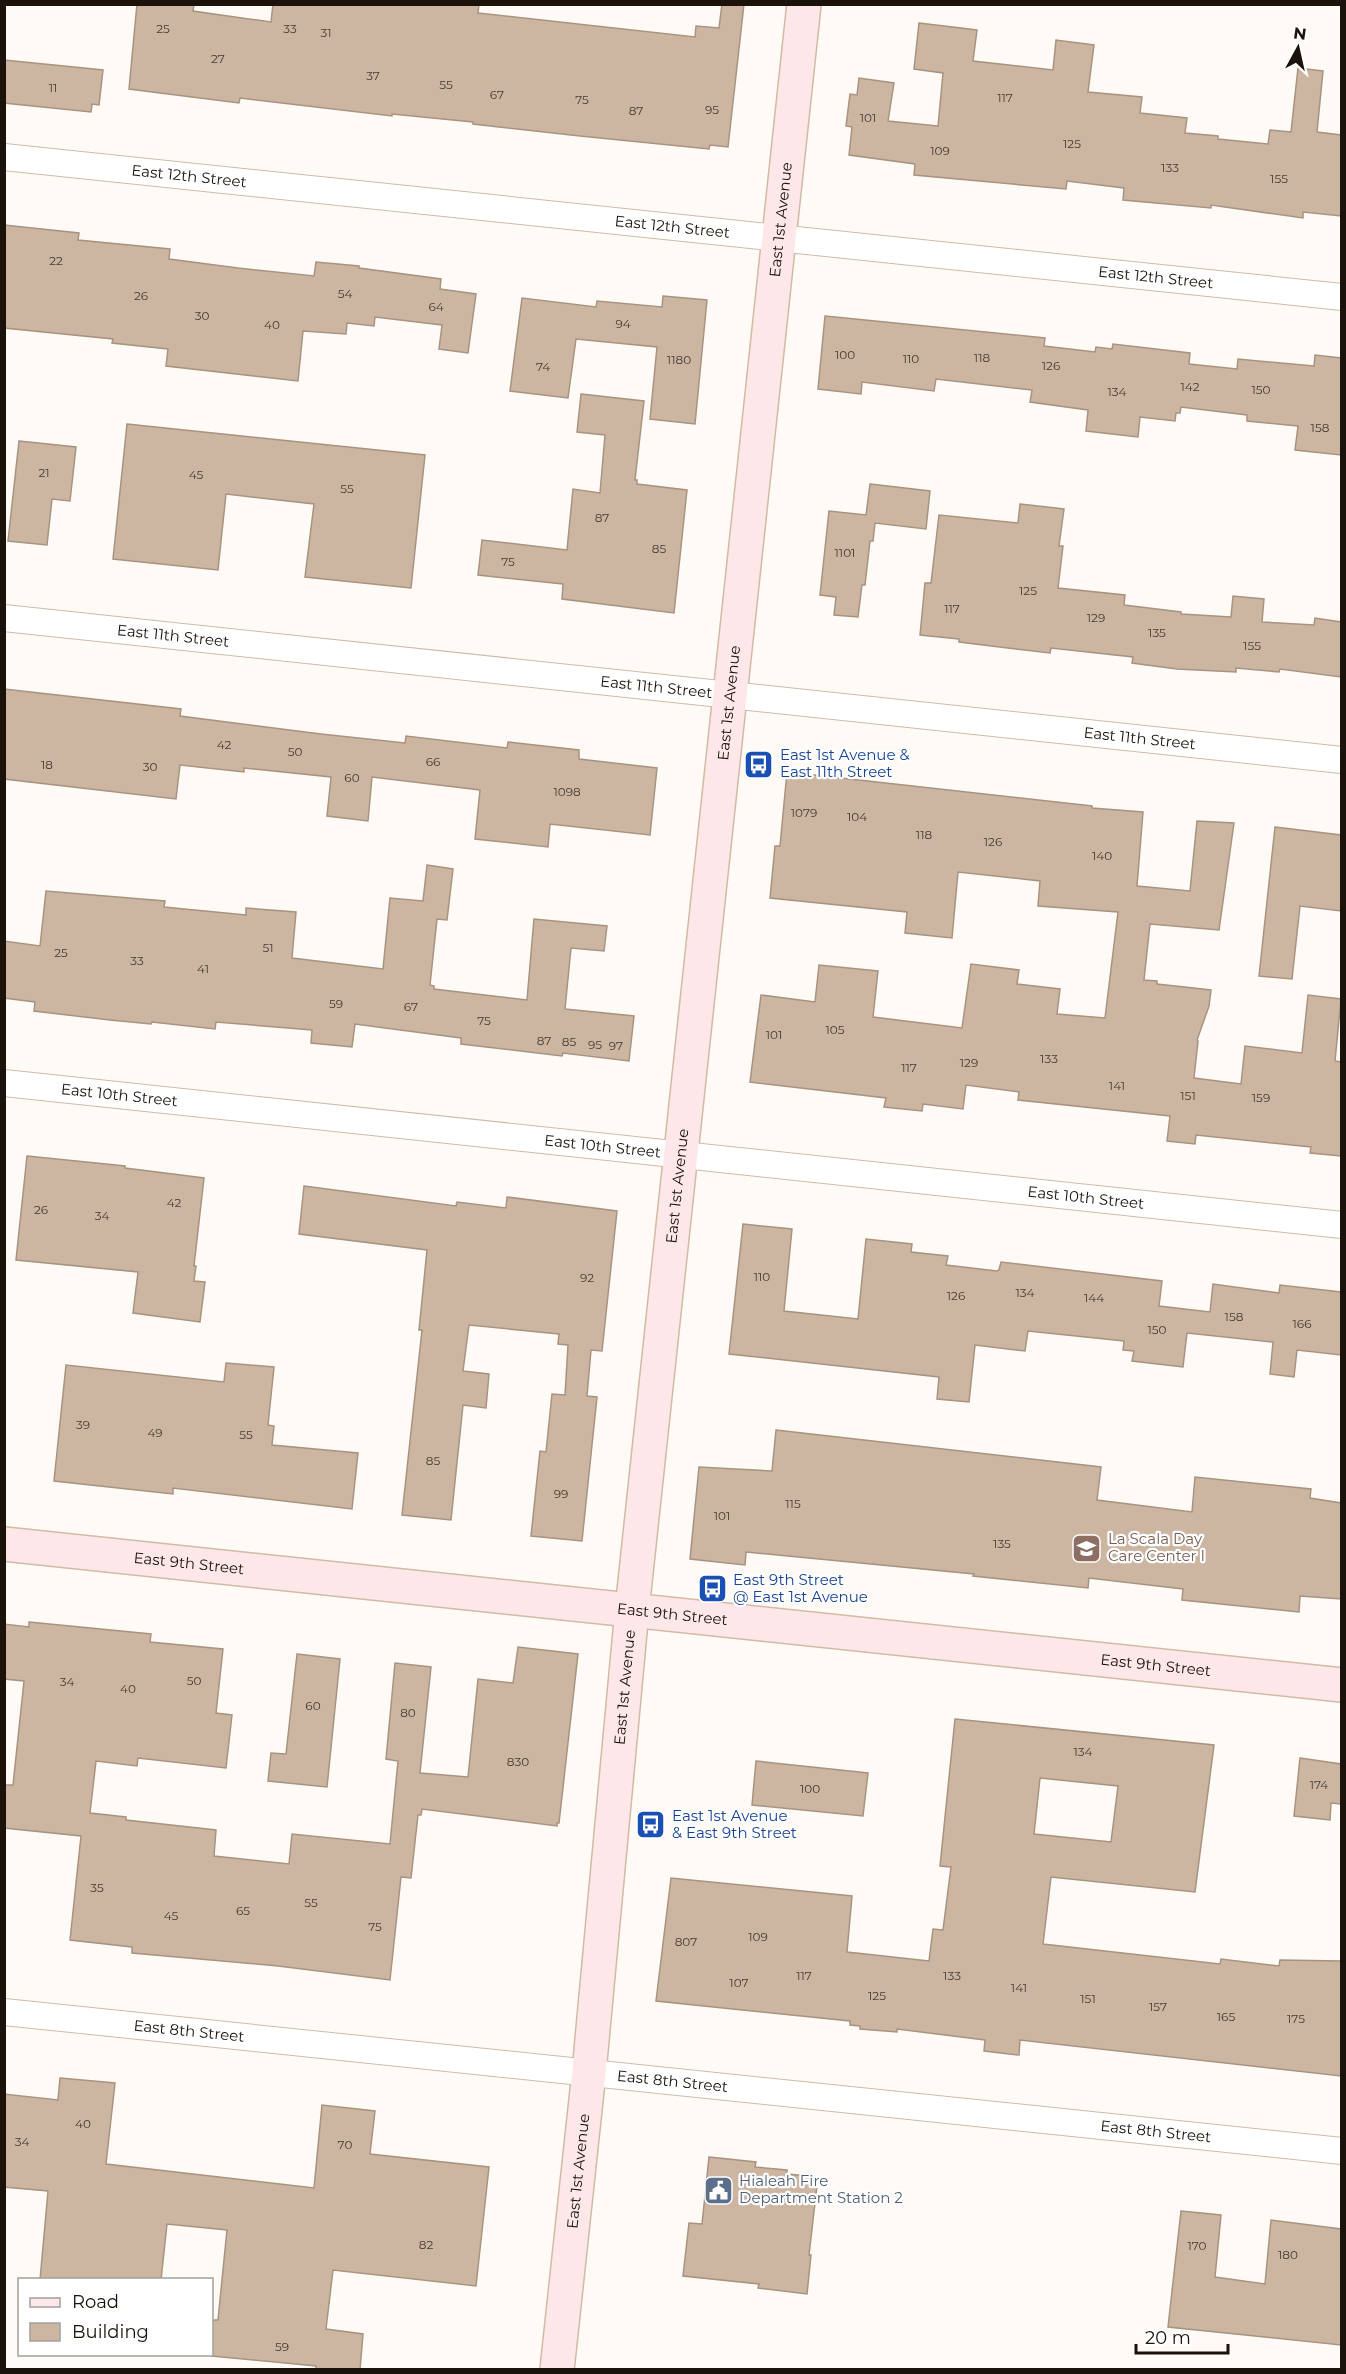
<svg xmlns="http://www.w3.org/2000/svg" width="1346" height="2374" font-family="Montserrat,sans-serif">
<rect width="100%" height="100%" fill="#fffaf6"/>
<path fill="#ccb6a2" stroke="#a89380" stroke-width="1.5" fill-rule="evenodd" d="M 137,4 L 194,4 L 193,11 L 271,22 L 273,4 L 479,4 L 478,13 L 695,37 L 696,26 L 719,28 L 722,4 L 744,4 L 728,147 L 710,145 L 709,149 L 580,136 L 473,124 L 473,122 L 392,114 L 392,116 L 240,98 L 239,103 L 129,89 Z
M 919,23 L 977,30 L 973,61 L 1053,70 L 1056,40 L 1094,45 L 1088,92 L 1142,97 L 1140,113 L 1187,118 L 1185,133 L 1218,136 L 1218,139 L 1268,144 L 1270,130 L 1291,132 L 1298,68 L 1323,71 L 1317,132 L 1341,135 L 1341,216 L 1303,212 L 1303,218 L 1211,205 L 1211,208 L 1123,200 L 1124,188 L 1067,181 L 1066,189 L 914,175 L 915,164 L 849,155 L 852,127 L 846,126 L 850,94 L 857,95 L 859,78 L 894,83 L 888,121 L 938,126 L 943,73 L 914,69 Z
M 4,60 L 103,70 L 99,105 L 92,104 L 91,112 L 4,103 Z
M 4,225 L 79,233 L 78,240 L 170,249 L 169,259 L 238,268 L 314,276 L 316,262 L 359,266 L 359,268 L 441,279 L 440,289 L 476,294 L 468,353 L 439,349 L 442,325 L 375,317 L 374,326 L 347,323 L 346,334 L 303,331 L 298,381 L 166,366 L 168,349 L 112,343 L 113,339 L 4,328 Z
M 663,296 L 707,300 L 695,424 L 650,419 L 657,347 L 576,339 L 568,398 L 510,391 L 522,298 L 596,307 L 597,301 L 662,307 Z
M 825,316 L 1045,338 L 1044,346 L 1095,352 L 1096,347 L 1112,349 L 1113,344 L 1190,353 L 1189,364 L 1237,369 L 1238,359 L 1314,366 L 1315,355 L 1341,358 L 1341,455 L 1295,450 L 1298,426 L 1247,421 L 1247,415 L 1181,407 L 1180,413 L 1176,413 L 1175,421 L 1140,417 L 1138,437 L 1086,431 L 1088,410 L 1030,402 L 1032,390 L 936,379 L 934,391 L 862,382 L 861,394 L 818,389 Z
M 581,394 L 644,401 L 635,480 L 637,480 L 637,484 L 687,490 L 674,613 L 562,599 L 563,584 L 478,575 L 482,540 L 567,550 L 573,489 L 600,493 L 605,435 L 577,432 Z
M 127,424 L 425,455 L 411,588 L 305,577 L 314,504 L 226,494 L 218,570 L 113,559 Z
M 19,441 L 76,447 L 70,501 L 52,499 L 47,545 L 8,541 Z
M 870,484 L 930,491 L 926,529 L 875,523 L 873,541 L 870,541 L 865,585 L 862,585 L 858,617 L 834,615 L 836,597 L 820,595 L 829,511 L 866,515 Z
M 1020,504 L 1064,509 L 1059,546 L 1063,546 L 1058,588 L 1125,595 L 1124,605 L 1181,612 L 1181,614 L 1231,617 L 1233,596 L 1264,599 L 1262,622 L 1314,625 L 1315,618 L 1341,622 L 1341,677 L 1280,669 L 1279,672 L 1236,668 L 1236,672 L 1177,669 L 1132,663 L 1133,657 L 1051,648 L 1050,653 L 959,642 L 959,639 L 920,635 L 925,583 L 931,583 L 939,515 L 1018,523 Z
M 4,689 L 181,709 L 180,716 L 321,734 L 405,743 L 406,736 L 507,748 L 508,742 L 579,750 L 579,759 L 657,768 L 650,835 L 550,824 L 548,847 L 475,839 L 480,790 L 372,777 L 368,821 L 327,816 L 331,777 L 244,768 L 244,772 L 180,765 L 176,799 L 4,779 Z
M 787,772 L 1092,806 L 1092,808 L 1143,812 L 1137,886 L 1190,891 L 1197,821 L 1234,823 L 1219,930 L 1150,924 L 1144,980 L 1157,981 L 1157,984 L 1211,990 L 1209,1006 L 1197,1040 L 1198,1041 L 1194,1078 L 1241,1084 L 1245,1046 L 1302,1053 L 1308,995 L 1341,999 L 1335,1061 L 1341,1062 L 1341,1156 L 1310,1153 L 1311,1147 L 1196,1135 L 1195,1144 L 1167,1141 L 1170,1116 L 1018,1100 L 1019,1092 L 966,1085 L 963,1109 L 923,1104 L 922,1111 L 884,1107 L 886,1098 L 750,1082 L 761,995 L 815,1002 L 819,965 L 878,971 L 873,1017 L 962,1028 L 971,964 L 1019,970 L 1017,984 L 1060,989 L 1057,1014 L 1105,1018 L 1118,912 L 1038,906 L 1040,881 L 958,872 L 952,938 L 905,933 L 907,912 L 770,898 L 775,846 L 780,846 Z
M 1275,827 L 1341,835 L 1341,911 L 1300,906 L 1292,979 L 1259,976 Z
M 427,865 L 453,869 L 447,920 L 437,919 L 430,985 L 434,986 L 434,989 L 527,1000 L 534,919 L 607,926 L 604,951 L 571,948 L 565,1009 L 634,1016 L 629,1061 L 563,1053 L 562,1056 L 461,1044 L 461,1038 L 355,1024 L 352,1047 L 311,1043 L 312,1030 L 216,1022 L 215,1029 L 152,1022 L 151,1024 L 110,1020 L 34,1011 L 35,1002 L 4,998 L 4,941 L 40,946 L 46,891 L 165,901 L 164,907 L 246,915 L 246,908 L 296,912 L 292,958 L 383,969 L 390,898 L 423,901 Z
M 27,1156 L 125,1166 L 125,1168 L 204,1178 L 194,1266 L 196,1266 L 194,1281 L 205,1282 L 200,1322 L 133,1313 L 138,1272 L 16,1260 Z
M 304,1186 L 456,1206 L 457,1202 L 506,1208 L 507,1197 L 617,1211 L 602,1351 L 591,1350 L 587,1396 L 597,1397 L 582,1541 L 531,1536 L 540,1451 L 546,1452 L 552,1394 L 565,1395 L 568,1345 L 558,1344 L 559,1334 L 469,1325 L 463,1371 L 489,1374 L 486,1408 L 463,1405 L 451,1520 L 402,1515 L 422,1330 L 419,1330 L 427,1250 L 299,1234 Z
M 743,1224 L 792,1229 L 784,1311 L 858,1319 L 866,1239 L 912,1244 L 911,1252 L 948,1256 L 946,1265 L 997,1271 L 999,1270 L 1001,1262 L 1162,1281 L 1159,1306 L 1210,1312 L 1213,1284 L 1279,1293 L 1280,1285 L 1341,1292 L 1341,1355 L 1297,1350 L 1294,1377 L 1270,1374 L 1273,1342 L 1187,1333 L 1183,1367 L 1132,1361 L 1134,1351 L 1123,1350 L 1124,1341 L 1028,1331 L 1025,1351 L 975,1345 L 969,1402 L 937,1399 L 939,1377 L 729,1354 Z
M 226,1363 L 274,1367 L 268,1425 L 274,1426 L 272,1445 L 358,1453 L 352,1509 L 173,1488 L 173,1494 L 54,1481 L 66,1365 L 224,1382 Z
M 776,1430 L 1101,1467 L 1097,1500 L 1192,1512 L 1195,1477 L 1311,1489 L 1310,1498 L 1341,1503 L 1341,1599 L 1300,1596 L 1299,1612 L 1182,1600 L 1183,1589 L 1089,1578 L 1088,1588 L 973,1576 L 974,1574 L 746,1552 L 745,1565 L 690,1559 L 699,1467 L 772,1471 Z
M 29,1622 L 151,1634 L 150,1642 L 223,1649 L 216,1713 L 232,1715 L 226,1768 L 138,1758 L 137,1766 L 96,1761 L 90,1813 L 126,1817 L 126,1820 L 216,1830 L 214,1856 L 289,1864 L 292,1834 L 390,1844 L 398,1761 L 386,1759 L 395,1663 L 431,1667 L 420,1773 L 468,1777 L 478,1679 L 513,1683 L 518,1647 L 578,1654 L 559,1823 L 557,1823 L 557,1826 L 422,1809 L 421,1815 L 418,1815 L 411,1878 L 401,1877 L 390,1980 L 278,1966 L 132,1953 L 132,1947 L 70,1940 L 81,1836 L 4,1828 L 4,1785 L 13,1785 L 24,1681 L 4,1679 L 4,1624 L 29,1627 Z
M 297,1654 L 340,1659 L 327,1787 L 268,1781 L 271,1753 L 286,1754 Z
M 955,1719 L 1214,1745 L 1195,1892 L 1051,1877 L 1043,1944 L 1220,1964 L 1221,1959 L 1279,1966 L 1280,1960 L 1341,1961 L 1341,2076 L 1020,2040 L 1019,2055 L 984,2051 L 985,2040 L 897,2029 L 897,2032 L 860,2029 L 860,2026 L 850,2025 L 850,2021 L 656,2001 L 671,1878 L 852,1896 L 847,1952 L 929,1961 L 933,1929 L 943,1930 L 951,1867 L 940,1866 ZM 1040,1778 L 1118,1786 L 1111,1842 L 1034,1834 Z
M 1300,1758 L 1341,1764 L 1341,1804 L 1331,1803 L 1330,1820 L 1294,1816 Z
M 756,1761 L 868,1773 L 863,1816 L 752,1805 Z
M 60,2078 L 115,2083 L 106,2164 L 314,2188 L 322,2105 L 375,2111 L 370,2154 L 489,2167 L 476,2286 L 333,2270 L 326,2329 L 363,2334 L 360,2370 L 316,2370 L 316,2366 L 212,2356 L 212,2320 L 218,2320 L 227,2230 L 167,2224 L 161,2280 L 40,2280 L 48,2191 L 4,2187 L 4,2094 L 58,2100 Z
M 709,2157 L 756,2162 L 755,2167 L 787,2170 L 787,2174 L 818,2177 L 809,2255 L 811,2255 L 807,2294 L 758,2288 L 759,2284 L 683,2276 L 689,2223 L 702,2224 Z
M 1181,2211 L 1221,2215 L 1215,2277 L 1265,2284 L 1271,2220 L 1341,2229 L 1341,2345 L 1168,2327 Z"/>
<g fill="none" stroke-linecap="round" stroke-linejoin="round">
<defs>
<g id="street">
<path id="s1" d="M 4,157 L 1342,297"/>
<path id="s2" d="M 4,618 L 1342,760"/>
<path id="s3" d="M 4,1083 L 1342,1225"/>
<path id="s4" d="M 4,2012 L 1342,2151"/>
</g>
<g id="secondary">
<path id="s5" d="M 4,1544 L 1342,1685"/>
<path id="s6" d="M 557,2370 L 589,2072 L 632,1610 L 804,4"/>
</g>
</defs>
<use href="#street" stroke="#d1baa7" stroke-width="28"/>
<use href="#secondary" stroke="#d1baa7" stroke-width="36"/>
<use href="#street" stroke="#fff" stroke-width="26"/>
<use href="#secondary" stroke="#fee7e9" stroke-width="33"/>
</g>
<defs>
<symbol id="bus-square" viewBox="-11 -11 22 22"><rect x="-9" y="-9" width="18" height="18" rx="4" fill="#1a4fb4" stroke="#fff"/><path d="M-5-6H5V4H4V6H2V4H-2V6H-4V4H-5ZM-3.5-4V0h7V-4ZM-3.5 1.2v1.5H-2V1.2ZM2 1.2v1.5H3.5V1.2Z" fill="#fff"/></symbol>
<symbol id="school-square" viewBox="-11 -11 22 22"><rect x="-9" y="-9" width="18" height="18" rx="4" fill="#8d6e63" stroke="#fff"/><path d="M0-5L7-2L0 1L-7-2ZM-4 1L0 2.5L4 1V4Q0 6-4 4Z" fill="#fff"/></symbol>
<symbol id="civic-square" viewBox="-11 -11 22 22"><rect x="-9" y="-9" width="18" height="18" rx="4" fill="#5c6f8a" stroke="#fff"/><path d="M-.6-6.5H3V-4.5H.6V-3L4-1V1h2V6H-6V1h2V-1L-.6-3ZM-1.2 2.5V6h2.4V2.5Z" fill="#fff"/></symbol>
</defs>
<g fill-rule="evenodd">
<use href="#bus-square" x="742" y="748" width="33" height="33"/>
<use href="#school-square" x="1070" y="1532" width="33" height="33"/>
<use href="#bus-square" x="696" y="1572" width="33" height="33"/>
<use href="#bus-square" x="634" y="1808" width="33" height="33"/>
<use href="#civic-square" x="702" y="2174" width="33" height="33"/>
</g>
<g text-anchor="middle" stroke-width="4.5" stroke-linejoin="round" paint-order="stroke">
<g font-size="12" fill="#463b31">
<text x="163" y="33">25</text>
<text x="290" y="33">33</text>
<text x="326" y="37">31</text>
<text x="218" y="63">27</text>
<text x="373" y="80">37</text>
<text x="446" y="89">55</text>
<text x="53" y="92">11</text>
<text x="497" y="99">67</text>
<text x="1005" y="102">117</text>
<text x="582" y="104">75</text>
<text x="712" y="114">95</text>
<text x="636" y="115">87</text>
<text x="868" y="122">101</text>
<text x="1072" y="148">125</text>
<text x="940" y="155">109</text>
<text x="1170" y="172">133</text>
<text x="1279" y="183">155</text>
<text x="56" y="265">22</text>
<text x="345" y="298">54</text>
<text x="141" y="300">26</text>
<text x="436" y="311">64</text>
<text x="202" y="320">30</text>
<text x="623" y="328">94</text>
<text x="272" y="329">40</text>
<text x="845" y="359">100</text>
<text x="982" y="362">118</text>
<text x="911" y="363">110</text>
<text x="679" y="364">1180</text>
<text x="1051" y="370">126</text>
<text x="543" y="371">74</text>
<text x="1190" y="391">142</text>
<text x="1261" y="394">150</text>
<text x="1117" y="396">134</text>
<text x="1320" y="432">158</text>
<text x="44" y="477">21</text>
<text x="196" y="479">45</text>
<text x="347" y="493">55</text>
<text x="602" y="522">87</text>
<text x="659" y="553">85</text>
<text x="845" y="557">1101</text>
<text x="508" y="566">75</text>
<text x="1028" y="595">125</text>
<text x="952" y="613">117</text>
<text x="1096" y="622">129</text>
<text x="1157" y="637">135</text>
<text x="1252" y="650">155</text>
<text x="224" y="749">42</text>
<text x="295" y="756">50</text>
<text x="433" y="766">66</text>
<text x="47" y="769">18</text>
<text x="150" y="771">30</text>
<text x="352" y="782">60</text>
<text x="567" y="796">1098</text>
<text x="804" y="817">1079</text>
<text x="857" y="821">104</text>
<text x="924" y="839">118</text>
<text x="993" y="846">126</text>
<text x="1102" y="860">140</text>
<text x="268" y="952">51</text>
<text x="61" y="957">25</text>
<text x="137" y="965">33</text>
<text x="203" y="973">41</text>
<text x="336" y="1008">59</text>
<text x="411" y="1011">67</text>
<text x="484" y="1025">75</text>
<text x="835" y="1034">105</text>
<text x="774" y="1039">101</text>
<text x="544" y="1045">87</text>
<text x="569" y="1046">85</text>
<text x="595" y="1049">95</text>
<text x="616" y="1050">97</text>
<text x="1049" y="1063">133</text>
<text x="969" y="1067">129</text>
<text x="909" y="1072">117</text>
<text x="1117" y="1090">141</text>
<text x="1188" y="1100">151</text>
<text x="1261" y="1102">159</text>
<text x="174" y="1207">42</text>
<text x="41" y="1214">26</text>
<text x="102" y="1220">34</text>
<text x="762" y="1281">110</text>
<text x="587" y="1282">92</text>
<text x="1025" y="1297">134</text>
<text x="956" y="1300">126</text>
<text x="1094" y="1302">144</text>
<text x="1234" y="1321">158</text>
<text x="1302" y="1328">166</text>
<text x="1157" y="1334">150</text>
<text x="83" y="1429">39</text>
<text x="155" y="1437">49</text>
<text x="246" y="1439">55</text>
<text x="433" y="1465">85</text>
<text x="561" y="1498">99</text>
<text x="793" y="1508">115</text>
<text x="722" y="1520">101</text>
<text x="1002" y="1548">135</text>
<text x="194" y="1685">50</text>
<text x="67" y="1686">34</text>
<text x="128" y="1693">40</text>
<text x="313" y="1710">60</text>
<text x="408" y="1717">80</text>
<text x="1083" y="1756">134</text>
<text x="518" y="1766">830</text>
<text x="1319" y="1789">174</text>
<text x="810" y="1793">100</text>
<text x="97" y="1892">35</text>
<text x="311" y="1907">55</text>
<text x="243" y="1915">65</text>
<text x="171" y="1920">45</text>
<text x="375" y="1931">75</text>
<text x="758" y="1941">109</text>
<text x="686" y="1946">807</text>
<text x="804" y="1980">117</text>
<text x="952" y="1980">133</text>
<text x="739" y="1987">107</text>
<text x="1019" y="1992">141</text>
<text x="877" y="2000">125</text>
<text x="1088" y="2003">151</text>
<text x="1158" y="2011">157</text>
<text x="1226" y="2021">165</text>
<text x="1296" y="2023">175</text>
<text x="83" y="2128">40</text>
<text x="22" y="2146">34</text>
<text x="345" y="2149">70</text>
<text x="426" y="2249">82</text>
<text x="1197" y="2250">170</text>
<text x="1288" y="2259">180</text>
<text x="282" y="2351">59</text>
</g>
<g font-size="15" fill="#1a120b" stroke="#fff">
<text dy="5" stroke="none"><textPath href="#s1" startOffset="186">East 12th Street</textPath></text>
<text dy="5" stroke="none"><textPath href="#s6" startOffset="2162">East 1st Avenue</textPath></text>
<text dy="5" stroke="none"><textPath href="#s1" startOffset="672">East 12th Street</textPath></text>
<text dy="5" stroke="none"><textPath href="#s1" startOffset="1158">East 12th Street</textPath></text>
<text dy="5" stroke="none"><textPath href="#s2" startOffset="170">East 11th Street</textPath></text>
<text dy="5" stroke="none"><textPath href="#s2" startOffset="656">East 11th Street</textPath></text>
<text dy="5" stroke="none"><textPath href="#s6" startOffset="1676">East 1st Avenue</textPath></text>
<text dy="5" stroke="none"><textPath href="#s2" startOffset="1142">East 11th Street</textPath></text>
<text dy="5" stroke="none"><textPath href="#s3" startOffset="116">East 10th Street</textPath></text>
<text dy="5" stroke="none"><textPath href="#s3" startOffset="602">East 10th Street</textPath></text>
<text dy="5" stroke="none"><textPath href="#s6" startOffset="1190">East 1st Avenue</textPath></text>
<text dy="5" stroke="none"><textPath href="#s3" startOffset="1088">East 10th Street</textPath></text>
<text dy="5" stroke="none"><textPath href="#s5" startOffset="186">East 9th Street</textPath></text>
<text dy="5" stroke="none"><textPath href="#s5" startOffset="672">East 9th Street</textPath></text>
<text dy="5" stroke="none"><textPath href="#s5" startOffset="1158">East 9th Street</textPath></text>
<text dy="5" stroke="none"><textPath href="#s6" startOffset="686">East 1st Avenue</textPath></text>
<text dy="5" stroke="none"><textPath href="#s4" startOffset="186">East 8th Street</textPath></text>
<text dy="5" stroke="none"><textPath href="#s4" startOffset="672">East 8th Street</textPath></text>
<text dy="5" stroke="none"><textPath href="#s4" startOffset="1158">East 8th Street</textPath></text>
<text dy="5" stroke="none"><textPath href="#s6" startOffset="200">East 1st Avenue</textPath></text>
</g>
<g font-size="15" fill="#164399" stroke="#fff" text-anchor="start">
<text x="780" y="760">East 1st Avenue &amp;<tspan x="780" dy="17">East 11th Street</tspan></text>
<text x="733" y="1585">East 9th Street<tspan x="733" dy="17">@ East 1st Avenue</tspan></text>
<text x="672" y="1821">East 1st Avenue<tspan x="672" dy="17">&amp; East 9th Street</tspan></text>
</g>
<g font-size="15" fill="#785e54" stroke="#fff" text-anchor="start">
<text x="1108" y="1544">La Scala Day<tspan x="1108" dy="17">Care Center I</tspan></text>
</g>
<g font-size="15" fill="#4e5e75" stroke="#fff" text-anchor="start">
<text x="739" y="2186">Hialeah Fire<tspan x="739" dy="17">Department Station 2</tspan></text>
</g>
</g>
<rect width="1346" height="2374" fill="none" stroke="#1a120b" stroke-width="12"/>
<rect x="18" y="2278" width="195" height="78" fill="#ffffff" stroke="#a3a09d" stroke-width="1.5"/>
<rect x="30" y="2298" width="30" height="9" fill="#fee7e9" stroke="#a3a09d" stroke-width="1.5"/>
<text x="72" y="2308" font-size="18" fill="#1a120b">Road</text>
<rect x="30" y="2323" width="30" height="18" fill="#ccb6a2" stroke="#a3a09d" stroke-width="1.5"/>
<text x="72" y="2338" font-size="18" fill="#1a120b">Building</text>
<g transform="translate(1298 48) rotate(8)" stroke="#ffffff" stroke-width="4.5" paint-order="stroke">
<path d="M0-4.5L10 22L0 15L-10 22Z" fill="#1a120b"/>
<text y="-9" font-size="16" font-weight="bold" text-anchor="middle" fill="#1a120b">N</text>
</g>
<path d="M1136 2344v9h92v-9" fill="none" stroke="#1a120b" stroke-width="3"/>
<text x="1145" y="2344" font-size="18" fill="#1a120b" stroke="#ffffff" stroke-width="4.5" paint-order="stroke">20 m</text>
</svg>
